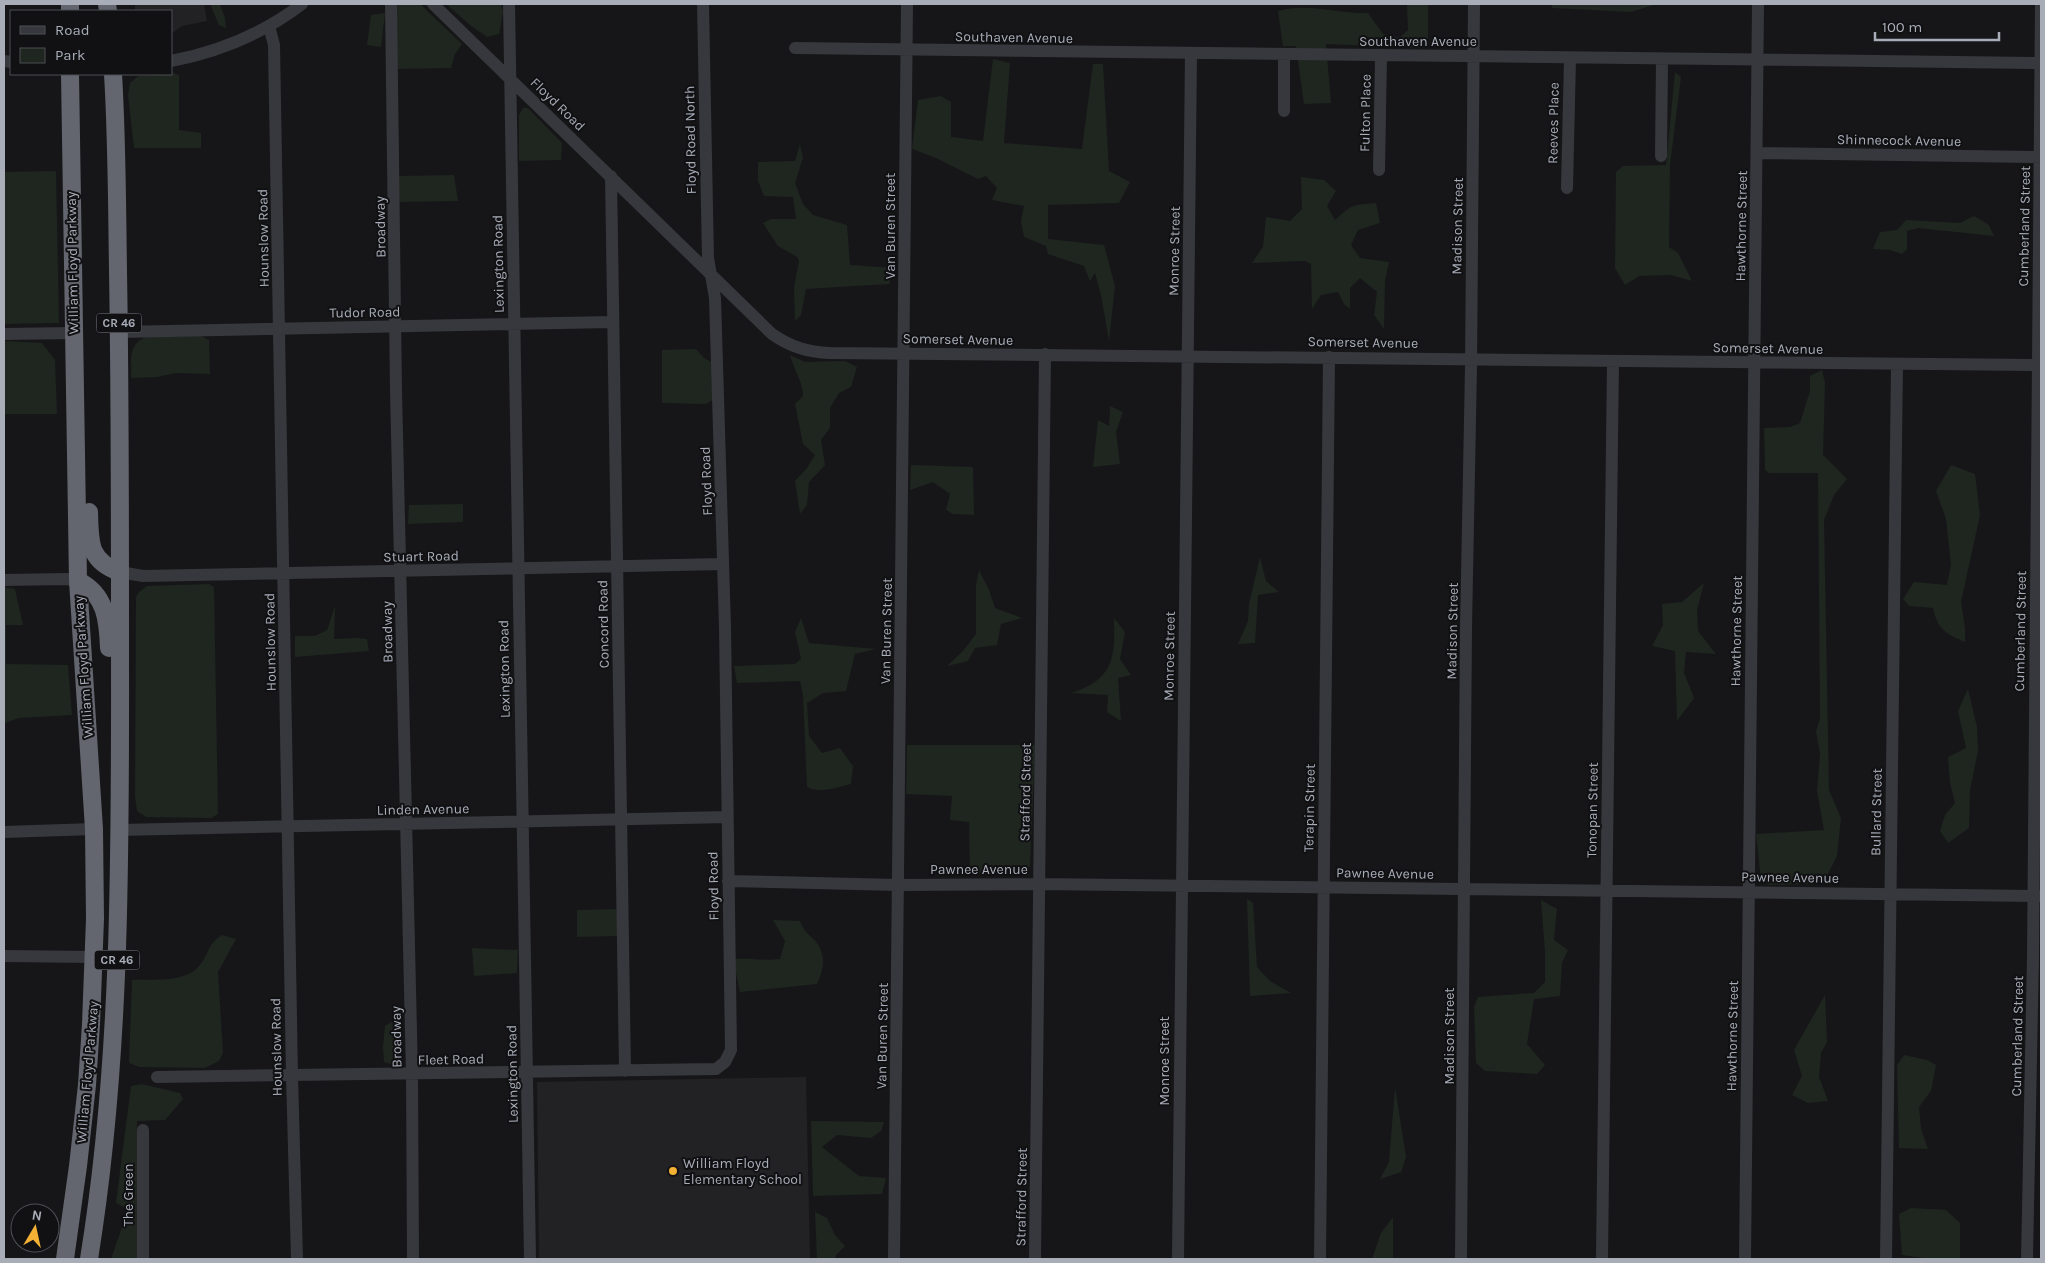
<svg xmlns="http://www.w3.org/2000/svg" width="2045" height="1263" font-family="Karla,sans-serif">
<rect width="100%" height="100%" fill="#161618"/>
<path fill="#222225" d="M 135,4 L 204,4 L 207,21 L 182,26 L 171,34 L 171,11 L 135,11 Z
M 806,1077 L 810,1259 L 539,1259 L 537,1082 Z"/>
<path fill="#1e261f" d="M 210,4 L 220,4 L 225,18 L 226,28 L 219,25 Z
M 397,4 L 420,4 L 462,44 L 455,54 L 451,68 L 396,69 Z
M 446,4 L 501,4 L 503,12 L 499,34 L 487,37 L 470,25 Z
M 1407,4 L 1428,4 L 1428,48 L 1326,44 L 1331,103 L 1304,104 L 1296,46 L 1283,46 L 1278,11 C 1306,2 1339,14 1368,13 L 1383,34 L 1399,38 L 1408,30 Z
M 1552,4 L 1657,4 L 1631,12 L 1552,8 Z
M 385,13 L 381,47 L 367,45 L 371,15 Z
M 993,59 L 1010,63 L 1004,143 L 1082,149 L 1093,64 L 1103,64 L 1109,171 L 1130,182 L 1119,203 L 1048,205 L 1048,239 L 1104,245 L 1115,286 L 1109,341 L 1101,295 L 1095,273 L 1090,281 L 1084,266 L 1048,254 L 1046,246 L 1024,237 L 1021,221 L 1024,206 L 992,200 L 997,188 L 986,176 L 978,179 L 936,158 L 912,149 L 918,100 L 941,96 L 951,102 L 951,137 L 983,141 Z
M 171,72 L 179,75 L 179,130 L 201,133 L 201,148 L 134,148 L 128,95 L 130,83 L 138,76 L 171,74 Z
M 1675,72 L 1681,77 L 1670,165 L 1669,247 L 1678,253 L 1692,281 L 1671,275 L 1639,276 L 1625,285 L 1615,268 L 1616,172 L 1623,166 L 1666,165 Z
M 523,108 L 528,108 L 562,143 L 561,160 L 519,161 L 519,115 Z
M 800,144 L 803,158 L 795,183 L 803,204 L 813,215 L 847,225 L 850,265 L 895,268 L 889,284 L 806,289 L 801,315 L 795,321 L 794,287 L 799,261 L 797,257 L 778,246 L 763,223 L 771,219 L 796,219 L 793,197 L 764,196 L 758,181 L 758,162 L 795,161 Z
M 56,171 L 59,323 L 4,324 L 4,172 Z
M 454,175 L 458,201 L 399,202 L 399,176 Z
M 1301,177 L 1324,180 L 1336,191 L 1327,206 L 1335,220 C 1352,204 1353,205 1376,203 L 1380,223 L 1358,230 L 1351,245 L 1360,258 L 1389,262 L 1385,281 L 1384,329 L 1374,315 L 1377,292 L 1360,278 L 1350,288 L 1350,309 L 1344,304 L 1338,292 L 1321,295 L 1312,309 L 1311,264 L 1305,261 L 1252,263 L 1263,247 L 1266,217 L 1290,221 L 1302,209 Z
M 1974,216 L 1989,225 L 1994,236 L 1918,228 L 1907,231 L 1907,249 L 1902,254 L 1890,250 L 1873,249 L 1880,232 L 1897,230 L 1906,220 L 1960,223 Z
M 201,336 L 209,340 L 210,374 L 176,373 L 157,377 L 131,378 C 132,360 127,345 146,337 Z
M 4,341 L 42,343 L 55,360 L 57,414 L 4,414 Z
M 696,349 L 704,358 L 713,363 L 714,399 L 706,404 L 662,403 L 662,350 Z
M 790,355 L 805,362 L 845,361 L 857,367 L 851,387 L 839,393 L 830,408 L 830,428 L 821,440 L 825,465 L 809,482 L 807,505 L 800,514 L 795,481 L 807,468 L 815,455 L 803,444 L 795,404 L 803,396 C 803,381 794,371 790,355 Z
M 1822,370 L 1825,383 L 1823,455 L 1847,479 L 1834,495 L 1824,520 L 1829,790 L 1841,818 L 1837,856 L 1823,884 L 1769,885 L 1761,880 L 1756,834 L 1824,830 L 1817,791 L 1820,753 L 1816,731 L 1820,719 L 1818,473 L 1769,473 L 1765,470 L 1764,428 L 1790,427 L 1800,423 L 1810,391 L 1810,376 Z
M 1110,406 L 1123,412 L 1116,432 L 1120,464 L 1093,467 L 1098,420 L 1109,426 Z
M 911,465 L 973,467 L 974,515 L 953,514 L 946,510 L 950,494 L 933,482 L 910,490 Z
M 1951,465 L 1975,474 L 1980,515 L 1961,602 L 1965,628 L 1965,642 C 1945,633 1938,630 1933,608 L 1909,606 L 1903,599 L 1914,582 L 1947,585 L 1951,565 L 1946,519 L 1936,491 Z
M 463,504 L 463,522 L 408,524 L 409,505 Z
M 1260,557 L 1266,581 L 1279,592 L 1258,595 L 1255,643 L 1238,644 L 1248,621 L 1249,604 Z
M 979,570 L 989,590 L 995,608 L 1022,618 L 1001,624 L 997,645 L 975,648 L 968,661 L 947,666 L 963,651 L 976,634 L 976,585 Z
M 1704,583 L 1697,610 L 1698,631 L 1716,654 L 1686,652 L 1684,673 L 1694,698 L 1677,721 L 1675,651 L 1652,646 L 1663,625 L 1662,604 L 1682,602 Z
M 209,584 L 214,587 L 218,814 L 211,818 L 146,817 L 137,811 L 135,797 L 136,597 L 139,592 L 147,586 Z
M 4,587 L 15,589 L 23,625 L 6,625 L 6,664 L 68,665 L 72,715 L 19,718 L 5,723 L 4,709 Z
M 335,606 L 334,639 L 357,638 L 367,639 L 369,651 L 295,657 L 295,636 L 315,636 L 327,630 Z
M 801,618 L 809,643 L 876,649 L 855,654 L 846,691 L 823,693 L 807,703 L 809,736 L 822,753 L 840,748 L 853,766 L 851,784 C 838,787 820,794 807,787 L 803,695 L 800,681 L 737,683 L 734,666 L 795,664 L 801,659 L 795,632 Z
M 1114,618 L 1125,632 L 1120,659 L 1131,675 L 1118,678 L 1121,721 L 1107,712 L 1108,695 L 1071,693 C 1114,679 1115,658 1114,618 Z
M 1968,689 L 1977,727 L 1978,751 L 1970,790 L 1969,828 L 1948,843 L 1940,831 L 1945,815 L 1955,803 L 1950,783 L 1948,757 L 1966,748 L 1958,711 Z
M 907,745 L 1035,745 L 1030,866 L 1025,873 L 970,874 L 969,822 L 950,820 L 952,796 L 906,794 Z
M 1247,899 L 1253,903 L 1257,967 L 1270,981 L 1291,993 L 1250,996 Z
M 1541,900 L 1557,909 L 1554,940 L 1568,950 L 1562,963 L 1560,996 L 1534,999 L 1527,1044 L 1545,1065 L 1537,1074 L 1485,1071 L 1476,1063 L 1474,1007 L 1478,997 L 1534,993 L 1545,982 L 1545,952 Z
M 618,909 L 618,936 L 577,937 L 577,910 Z
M 773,920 L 800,921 C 805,935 813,936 819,946 C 826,960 823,971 817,984 L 740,992 L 733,959 C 750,958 764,961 780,959 L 785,941 Z
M 222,935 L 236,939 L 218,972 L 223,1053 L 219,1061 L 205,1068 L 139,1067 L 129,1063 L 132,980 C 153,979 185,983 199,966 C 209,955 207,944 222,935 Z
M 472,948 L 518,950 L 517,973 L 474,976 Z
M 1825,995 L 1827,1042 L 1821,1053 L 1819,1077 L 1828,1101 L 1808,1103 L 1792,1095 L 1802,1076 L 1794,1050 Z
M 396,1019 L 399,1020 C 402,1035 402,1052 397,1066 L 384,1062 L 383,1047 L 385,1026 Z
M 1904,1055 L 1927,1060 L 1936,1065 L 1931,1091 L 1919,1107 L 1921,1129 L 1928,1149 L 1899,1148 L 1897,1065 Z
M 142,1084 L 180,1093 L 183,1099 L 165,1120 L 137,1121 L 139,1190 L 137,1259 L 111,1259 L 123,1224 L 131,1217 L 128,1209 L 116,1203 L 131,1086 Z
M 1395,1087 L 1406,1157 L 1401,1172 L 1380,1179 L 1389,1162 Z
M 811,1121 L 884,1122 L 881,1131 L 871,1138 L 837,1135 L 822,1147 L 859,1176 L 886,1178 L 882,1194 L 813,1196 Z
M 1911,1208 L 1946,1210 L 1960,1223 L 1960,1259 L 1930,1259 L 1902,1255 L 1899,1214 Z
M 815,1212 L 827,1218 L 835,1235 L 845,1246 L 836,1255 L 835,1259 L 817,1259 Z
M 1393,1217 L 1393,1259 L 1372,1259 L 1381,1233 Z"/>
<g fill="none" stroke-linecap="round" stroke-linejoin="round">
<path stroke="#37383d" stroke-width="12" d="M 391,4 L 396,391 L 412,1074 L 413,1259
M 433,4 L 772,334 C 791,347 807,352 830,353 L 2041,365
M 509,4 L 530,1259
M 269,26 L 274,45 L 292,1076 L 297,1259
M 795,48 L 2041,63
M 4,61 L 11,62
M 171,61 C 218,52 264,33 302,4
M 1284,111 L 1284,55
M 1757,153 L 2041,157
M 1661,156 L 1662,59
M 1379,170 L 1381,57
M 611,176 L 625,1071
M 1567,188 L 1570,58
M 119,332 L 612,322
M 4,334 L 73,333
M 120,572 L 143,576 L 723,564
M 4,580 L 66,579 L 78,581
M 119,830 L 727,817
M 4,832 L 94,829
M 728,881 L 898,885 L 1039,884 L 2041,896
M 4,956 L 94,957
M 157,1077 L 716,1069 L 725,1062 L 731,1050 L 725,627 L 715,298 L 708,258 L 703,4
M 143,1130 L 143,1259
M 894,1259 L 907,4
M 1035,1259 L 1045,354
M 1178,1259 L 1191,53
M 1320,1259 L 1329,357
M 1461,1259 L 1466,628 L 1471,367 L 1474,4
M 1602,1259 L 1613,361
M 1745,1259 L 1758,4
M 1886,1259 L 1897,364
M 2027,1259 L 2033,957 L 2041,4"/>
<path stroke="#63666e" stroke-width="18" d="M 107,4 L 108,11
M 70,11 L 70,4
M 89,512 C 90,542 88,561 120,572
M 78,581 C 106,594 108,621 109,648
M 65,1259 L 78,1166 L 87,1085 L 91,1024 L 95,919 L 94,829 L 78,581 L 70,74
M 89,1259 C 123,1049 120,835 120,623 C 120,505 120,388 118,271 C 117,205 117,139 113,74"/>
</g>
<circle fill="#f2b134" stroke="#111113" stroke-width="2" cx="673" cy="1171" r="5"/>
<g text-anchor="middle" stroke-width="4" stroke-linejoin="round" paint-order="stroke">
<g fill="#111113" stroke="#7b7e86" stroke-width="1">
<rect x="96.5" y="313.5" width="45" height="19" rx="4"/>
<rect x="94.5" y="950.5" width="45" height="19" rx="4"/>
</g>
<g font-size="12" font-weight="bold" fill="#a8adb8">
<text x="119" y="327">CR 46</text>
<text x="117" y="964">CR 46</text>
</g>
<g font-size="14" fill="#a8adb8" stroke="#111113">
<text transform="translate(1014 37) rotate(1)" y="5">Southaven Avenue</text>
<text x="1418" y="46">Southaven Avenue</text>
<text transform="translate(558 104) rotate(44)" y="5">Floyd Road</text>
<text transform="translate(1365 113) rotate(-89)" y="5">Fulton Place</text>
<text transform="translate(1553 123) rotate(-89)" y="5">Reeves Place</text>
<text transform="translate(690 140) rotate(-91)" y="5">Floyd Road North</text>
<text transform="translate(1899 140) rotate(1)" y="5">Shinnecock Avenue</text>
<text transform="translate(890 226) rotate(-90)" y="5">Van Buren Street</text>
<text transform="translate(1457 226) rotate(-89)" y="5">Madison Street</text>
<text transform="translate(1741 226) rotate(-89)" y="5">Hawthorne Street</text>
<text transform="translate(2024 226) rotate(-89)" y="5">Cumberland Street</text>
<text transform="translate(380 227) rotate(-91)" y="5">Broadway</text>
<text transform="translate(263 238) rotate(-91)" y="5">Hounslow Road</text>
<text transform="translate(1174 251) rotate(-89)" y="5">Monroe Street</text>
<text transform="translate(72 263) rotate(-91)" y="5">William Floyd Parkway</text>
<text transform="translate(498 264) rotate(-91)" y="5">Lexington Road</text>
<text transform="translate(365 312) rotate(-1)" y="5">Tudor Road</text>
<text transform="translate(958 339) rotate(1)" y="5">Somerset Avenue</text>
<text transform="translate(1363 342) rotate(1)" y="5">Somerset Avenue</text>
<text transform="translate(1768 348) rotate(1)" y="5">Somerset Avenue</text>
<text transform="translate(706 481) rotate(-92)" y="5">Floyd Road</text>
<text transform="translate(421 556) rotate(-1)" y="5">Stuart Road</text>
<text transform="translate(603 624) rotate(-91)" y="5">Concord Road</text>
<text transform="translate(886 631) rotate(-89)" y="5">Van Buren Street</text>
<text transform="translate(1452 631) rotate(-89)" y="5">Madison Street</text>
<text transform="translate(1736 631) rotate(-89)" y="5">Hawthorne Street</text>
<text transform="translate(2020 631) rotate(-89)" y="5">Cumberland Street</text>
<text transform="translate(387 632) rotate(-91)" y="5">Broadway</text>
<text transform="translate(270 642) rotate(-91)" y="5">Hounslow Road</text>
<text transform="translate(1169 656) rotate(-89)" y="5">Monroe Street</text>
<text transform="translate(83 667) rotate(-94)" y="5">William Floyd Parkway</text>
<text transform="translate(504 669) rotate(-91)" y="5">Lexington Road</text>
<text transform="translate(1025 792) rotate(-89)" y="5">Strafford Street</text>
<text transform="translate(1309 808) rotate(-89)" y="5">Terapin Street</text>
<text transform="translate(423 809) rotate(-1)" y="5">Linden Avenue</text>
<text transform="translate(1592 810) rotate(-89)" y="5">Tonopan Street</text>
<text transform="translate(1876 812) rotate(-89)" y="5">Bullard Street</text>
<text x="979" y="874">Pawnee Avenue</text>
<text transform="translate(1385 873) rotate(1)" y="5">Pawnee Avenue</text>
<text transform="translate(1790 877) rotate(1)" y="5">Pawnee Avenue</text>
<text transform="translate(713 886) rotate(-91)" y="5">Floyd Road</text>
<text transform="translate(882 1036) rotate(-89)" y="5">Van Buren Street</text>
<text transform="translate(1449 1036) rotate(-90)" y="5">Madison Street</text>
<text transform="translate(1732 1036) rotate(-89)" y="5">Hawthorne Street</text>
<text transform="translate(2017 1036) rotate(-89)" y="5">Cumberland Street</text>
<text transform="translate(396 1037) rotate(-91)" y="5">Broadway</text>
<text transform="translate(276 1047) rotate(-91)" y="5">Hounslow Road</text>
<text transform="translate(451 1059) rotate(-1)" y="5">Fleet Road</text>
<text transform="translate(1164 1061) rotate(-90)" y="5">Monroe Street</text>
<text transform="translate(87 1072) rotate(-85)" y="5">William Floyd Parkway</text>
<text transform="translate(512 1074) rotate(-91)" y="5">Lexington Road</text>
<text transform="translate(128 1195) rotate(-90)" y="5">The Green</text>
<text transform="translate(1021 1197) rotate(-89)" y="5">Strafford Street</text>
</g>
<g font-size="14" fill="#a8adb8" stroke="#111113" text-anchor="start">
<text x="683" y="1168">William Floyd<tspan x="683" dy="16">Elementary School</tspan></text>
</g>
</g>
<rect width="2045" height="1263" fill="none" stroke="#a8adb8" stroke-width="10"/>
<rect x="10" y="10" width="162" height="65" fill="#111113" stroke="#4d4f55"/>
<rect x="20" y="26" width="25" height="8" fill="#37383d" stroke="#4d4f55"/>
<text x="55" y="35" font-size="15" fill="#a8adb8">Road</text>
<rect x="20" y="48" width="25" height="15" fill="#1e261f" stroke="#4d4f55"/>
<text x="55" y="60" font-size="15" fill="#a8adb8">Park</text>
<g transform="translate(35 1228) rotate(9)"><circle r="24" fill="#111113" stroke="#4d4f55"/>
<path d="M0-4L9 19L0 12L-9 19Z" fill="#f2b134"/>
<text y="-8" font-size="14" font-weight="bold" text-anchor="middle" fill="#a8adb8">N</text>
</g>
<path d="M1875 32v8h124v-8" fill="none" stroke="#a8adb8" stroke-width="2.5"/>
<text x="1882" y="32" font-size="15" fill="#a8adb8" stroke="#111113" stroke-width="4" paint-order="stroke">100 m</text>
</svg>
